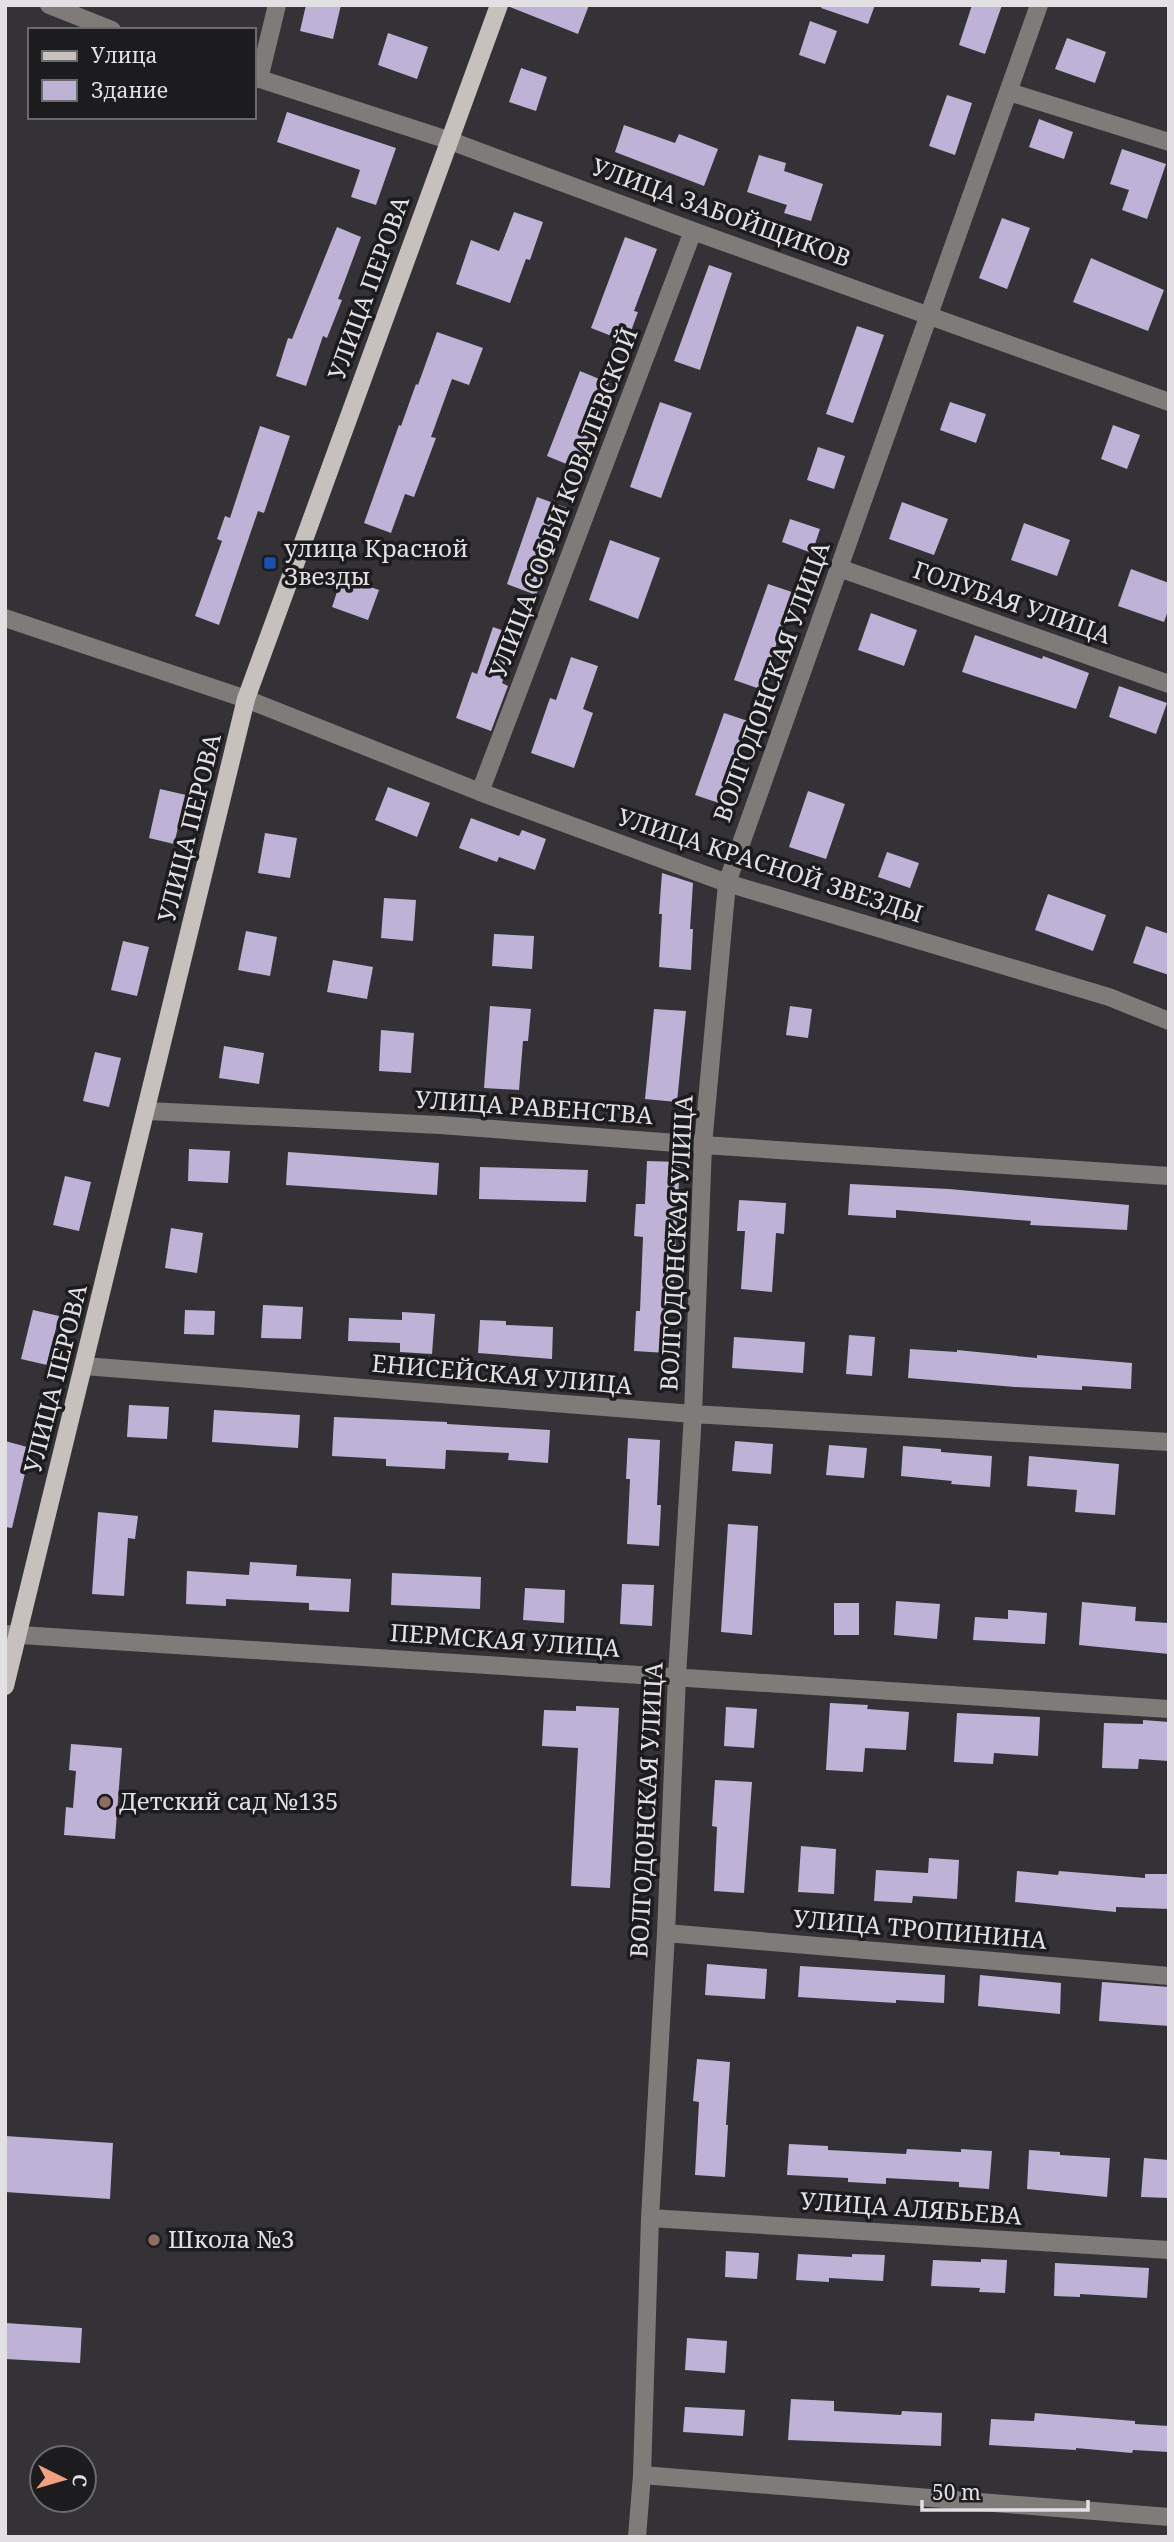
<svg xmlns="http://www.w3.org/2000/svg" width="1174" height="2542" font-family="'Noto Serif',serif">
<rect width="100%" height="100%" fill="#353237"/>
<path fill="#beb2d6" d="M 306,5 L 341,5 L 333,39 L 300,31 Z
M 510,5 L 589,5 L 578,34 L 510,7 Z
M 822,5 L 875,5 L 868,24 L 821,8 Z
M 972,5 L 1002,5 L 985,54 L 959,45 Z
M 810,21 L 837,31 L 825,64 L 799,55 Z
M 388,33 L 428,47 L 417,79 L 378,65 Z
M 1067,38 L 1106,52 L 1095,83 L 1055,69 Z
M 521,68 L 547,77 L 536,111 L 509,102 Z
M 947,95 L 972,103 L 955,155 L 929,146 Z
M 287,112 L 396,148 L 376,205 L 351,197 L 360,170 L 277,142 Z
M 1039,119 L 1073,132 L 1064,159 L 1029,147 Z
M 624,125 L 675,143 L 679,134 L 718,149 L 704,186 L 615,152 Z
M 1122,149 L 1166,164 L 1147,219 L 1122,210 L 1129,190 L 1110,184 Z
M 759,155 L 786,163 L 784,171 L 823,184 L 811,221 L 784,213 L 787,205 L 747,192 Z
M 514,212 L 543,222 L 530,260 L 526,259 L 510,303 L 456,284 L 471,240 L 499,251 Z
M 1002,218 L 1030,228 L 1007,289 L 979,278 Z
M 337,227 L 361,237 L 338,299 L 342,300 L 327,338 L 323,336 L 306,386 L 276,376 L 288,338 L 292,339 Z
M 625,237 L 657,249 L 634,311 L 638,312 L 627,342 L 591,328 Z
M 1091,258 L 1164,290 L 1148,331 L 1073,302 Z
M 709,265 L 732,273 L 700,370 L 674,361 Z
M 857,326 L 884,335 L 853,423 L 826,414 Z
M 437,332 L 483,348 L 469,385 L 452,379 L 431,437 L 436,438 L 414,497 L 405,494 L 391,533 L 364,523 L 399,425 L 401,426 L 416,384 L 418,385 Z
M 580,371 L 609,383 L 576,468 L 547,456 Z
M 660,402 L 692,413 L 661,498 L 630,487 Z
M 950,402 L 986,414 L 976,443 L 940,430 Z
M 1113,425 L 1140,435 L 1127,469 L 1101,459 Z
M 260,426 L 290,436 L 264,513 L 258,511 L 219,625 L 195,616 L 222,541 L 217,539 L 225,516 L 230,518 Z
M 818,447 L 845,456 L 834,489 L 807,480 Z
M 537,497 L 567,508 L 536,595 L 507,584 Z
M 902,502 L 948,519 L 934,555 L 889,539 Z
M 790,519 L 820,529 L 812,553 L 782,542 Z
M 1024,523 L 1070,540 L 1057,576 L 1011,560 Z
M 610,540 L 660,558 L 638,619 L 589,600 Z
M 1131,569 L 1169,583 L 1169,608 L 1164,622 L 1118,606 Z
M 342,577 L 379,590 L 368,620 L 332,607 Z
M 768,584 L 795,593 L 760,689 L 734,680 Z
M 871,613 L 917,630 L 904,666 L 858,650 Z
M 493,627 L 519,636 L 502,683 L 508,686 L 491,731 L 456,718 L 472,672 L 477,674 Z
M 975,635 L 1042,659 L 1043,656 L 1089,673 L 1076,709 L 962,672 Z
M 571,657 L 598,666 L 583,709 L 593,713 L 574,768 L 531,753 L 550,698 L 556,700 Z
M 1119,686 L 1167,703 L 1156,734 L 1109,717 Z
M 724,713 L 751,722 L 722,804 L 695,795 Z
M 388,787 L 430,803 L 417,837 L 375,820 Z
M 160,789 L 186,795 L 174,844 L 149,838 Z
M 808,791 L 845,804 L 826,859 L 789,847 Z
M 471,818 L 519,836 L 522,830 L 546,839 L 535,870 L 499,857 L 497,862 L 459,848 Z
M 265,833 L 297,838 L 290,878 L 258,873 Z
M 887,852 L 919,863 L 910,888 L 878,877 Z
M 662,873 L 693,883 L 690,929 L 693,929 L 691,970 L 659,967 L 662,914 L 659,914 Z
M 1048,894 L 1106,915 L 1093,951 L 1035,930 Z
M 384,898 L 416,900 L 413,941 L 381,938 Z
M 1146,926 L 1169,934 L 1169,975 L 1133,963 Z
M 246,931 L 277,937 L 270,976 L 238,970 Z
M 494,934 L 534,936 L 532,969 L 492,966 Z
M 123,941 L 149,947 L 137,996 L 111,990 Z
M 333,960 L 373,967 L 367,999 L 327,992 Z
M 490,1006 L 531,1009 L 528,1041 L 523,1041 L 519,1090 L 484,1088 Z
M 790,1006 L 812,1009 L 808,1038 L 786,1035 Z
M 654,1009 L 686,1011 L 677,1102 L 645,1099 Z
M 381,1030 L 414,1033 L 411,1073 L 379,1071 Z
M 224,1046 L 264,1053 L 259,1084 L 219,1078 Z
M 95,1052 L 121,1058 L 109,1107 L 83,1101 Z
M 189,1149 L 230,1151 L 228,1183 L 188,1181 Z
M 288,1152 L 439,1163 L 437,1195 L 286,1185 Z
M 647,1161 L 680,1162 L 673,1297 L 669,1297 L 667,1353 L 634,1351 L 636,1311 L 640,1311 L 643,1237 L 634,1236 L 636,1204 L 645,1204 Z
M 480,1167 L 588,1170 L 586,1202 L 479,1199 Z
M 65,1176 L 91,1182 L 79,1231 L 53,1225 Z
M 850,1184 L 949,1189 L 1129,1205 L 1127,1230 L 1030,1225 L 1031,1221 L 896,1210 L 896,1218 L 848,1215 Z
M 739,1200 L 786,1203 L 784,1234 L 776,1233 L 772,1292 L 741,1289 L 745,1231 L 737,1231 Z
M 171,1228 L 203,1233 L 197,1273 L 165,1268 Z
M 263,1305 L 303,1307 L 301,1339 L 261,1338 Z
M 33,1310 L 59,1316 L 47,1365 L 21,1359 Z
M 185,1310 L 215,1311 L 214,1335 L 184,1334 Z
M 402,1312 L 435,1314 L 432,1354 L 400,1352 L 400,1343 L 348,1341 L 349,1318 L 402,1320 Z
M 480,1320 L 506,1321 L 506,1325 L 553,1327 L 552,1359 L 478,1353 Z
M 849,1335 L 875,1337 L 872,1376 L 846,1374 Z
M 734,1337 L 805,1342 L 803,1373 L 732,1368 Z
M 910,1349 L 957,1352 L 957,1350 L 1037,1358 L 1037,1355 L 1132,1363 L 1131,1389 L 1082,1386 L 1082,1390 L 1015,1387 L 908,1378 Z
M 129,1405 L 169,1407 L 167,1439 L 127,1437 Z
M 214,1410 L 300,1415 L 298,1448 L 212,1442 Z
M 334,1417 L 447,1422 L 447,1424 L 550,1430 L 548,1463 L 508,1460 L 509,1453 L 446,1450 L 445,1469 L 386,1466 L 386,1459 L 332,1456 Z
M 628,1438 L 660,1440 L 657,1505 L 661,1505 L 659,1546 L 627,1544 L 630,1479 L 626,1479 Z
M 5,1441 L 31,1448 L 12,1528 L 5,1527 Z
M 735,1441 L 773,1444 L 771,1474 L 732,1471 Z
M 829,1445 L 867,1448 L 864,1478 L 826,1475 Z
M 903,1446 L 941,1449 L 941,1452 L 992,1456 L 990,1487 L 951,1484 L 952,1481 L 901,1476 Z
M 1029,1456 L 1119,1464 L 1115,1515 L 1075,1512 L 1077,1490 L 1027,1486 Z
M 98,1512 L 138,1516 L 135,1539 L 128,1538 L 124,1596 L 92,1594 Z
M 728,1524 L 758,1526 L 752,1635 L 721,1632 Z
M 250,1562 L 297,1565 L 296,1576 L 351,1579 L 349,1612 L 309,1610 L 309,1603 L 226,1599 L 226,1606 L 186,1604 L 187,1571 L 249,1575 Z
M 392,1573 L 481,1577 L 480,1609 L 391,1605 Z
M 622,1584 L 654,1585 L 652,1626 L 620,1624 Z
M 525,1588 L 565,1590 L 564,1623 L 523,1620 Z
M 896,1601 L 940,1604 L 937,1639 L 894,1635 Z
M 1082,1602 L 1136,1607 L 1135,1621 L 1169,1623 L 1169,1654 L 1079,1645 Z
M 834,1603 L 859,1603 L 859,1635 L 834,1635 Z
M 1008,1610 L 1047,1613 L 1045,1644 L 973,1640 L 975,1617 L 1008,1619 Z
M 830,1703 L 868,1705 L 867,1709 L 909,1712 L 906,1750 L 865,1748 L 863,1772 L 826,1770 Z
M 576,1706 L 619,1708 L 610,1888 L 571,1886 L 578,1748 L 542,1746 L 544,1710 L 576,1711 Z
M 726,1707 L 757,1709 L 754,1748 L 724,1746 Z
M 957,1713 L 1040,1717 L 1038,1756 L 994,1753 L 993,1764 L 954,1762 Z
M 1143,1720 L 1169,1722 L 1169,1761 L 1139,1759 L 1138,1769 L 1102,1768 L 1104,1723 L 1143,1724 Z
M 71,1744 L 122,1748 L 115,1839 L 64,1835 L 66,1807 L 73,1808 L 76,1771 L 69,1770 Z
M 715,1780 L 752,1782 L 744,1893 L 714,1891 L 717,1827 L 712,1826 Z
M 801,1846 L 836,1849 L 834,1894 L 798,1892 Z
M 929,1858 L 959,1860 L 957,1899 L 913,1896 L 912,1903 L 874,1901 L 876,1870 L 928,1873 Z
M 1017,1871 L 1058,1875 L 1059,1871 L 1145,1878 L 1145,1874 L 1169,1874 L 1169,1909 L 1116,1907 L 1116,1912 L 1015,1902 Z
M 707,1964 L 767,1969 L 765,1999 L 705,1995 Z
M 800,1966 L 945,1975 L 944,2003 L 896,2000 L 896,2003 L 798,1997 Z
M 980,1975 L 1061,1983 L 1060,2014 L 978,2006 Z
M 1102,1982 L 1169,1987 L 1169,2026 L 1099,2021 Z
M 697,2059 L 730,2062 L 726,2125 L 728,2125 L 725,2177 L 695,2175 L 699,2102 L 693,2101 Z
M 5,2136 L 113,2143 L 110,2199 L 5,2192 Z
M 789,2144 L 828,2146 L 828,2150 L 906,2154 L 907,2149 L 961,2152 L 961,2149 L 992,2151 L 989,2189 L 959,2187 L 959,2182 L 886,2178 L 886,2184 L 848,2182 L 848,2178 L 787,2175 Z
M 1029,2150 L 1060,2152 L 1060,2155 L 1110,2158 L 1107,2197 L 1027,2189 Z
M 1144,2158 L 1169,2160 L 1169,2198 L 1141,2197 Z
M 726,2251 L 759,2253 L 757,2279 L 725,2277 Z
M 798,2254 L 852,2257 L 852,2254 L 885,2255 L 883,2281 L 829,2278 L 829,2282 L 796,2280 Z
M 981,2259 L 1007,2260 L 1005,2293 L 979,2292 L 980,2288 L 931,2286 L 933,2260 L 981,2262 Z
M 1055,2263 L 1149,2268 L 1147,2298 L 1080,2294 L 1080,2297 L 1054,2296 Z
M 5,2323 L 82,2328 L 80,2363 L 5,2359 Z
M 687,2338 L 727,2341 L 725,2373 L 685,2370 Z
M 791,2399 L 834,2401 L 834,2411 L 901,2415 L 902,2411 L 942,2413 L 941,2446 L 788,2440 Z
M 685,2407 L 745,2410 L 743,2436 L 683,2432 Z
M 1035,2413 L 1135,2421 L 1135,2424 L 1169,2426 L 1169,2452 L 1133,2450 L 1132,2453 L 1076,2448 L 1076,2450 L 989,2445 L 991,2419 L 1034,2421 Z"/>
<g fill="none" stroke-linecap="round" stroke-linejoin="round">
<path stroke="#7e7b79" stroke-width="18" d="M 49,5 L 112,30
M 254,77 L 448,140 L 693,231 L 1169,402
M 259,79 L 277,5
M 1009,92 L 1169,142
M 839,568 L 1169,684
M 5,618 L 246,699 L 480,792 L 727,883 L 1109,997 L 1169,1021
M 480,792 L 693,231
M 147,1111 L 440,1125 L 703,1145 L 1169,1176
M 84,1366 L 693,1414 L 1169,1442
M 5,1634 L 1169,1709
M 666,1933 L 1169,1976
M 650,2218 L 1169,2250
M 642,2475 L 1169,2517
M 637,2537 L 642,2475 L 650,2218 L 666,1933 L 677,1676 L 693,1414 L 703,1145 L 727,883 L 1039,5"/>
<path stroke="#c7c1be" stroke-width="18" d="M 5,1686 L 246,699 L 499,5"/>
</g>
<rect fill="#1a4fb4" stroke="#1c1b1d" stroke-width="2.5" x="263" y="556" width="14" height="14" rx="3.5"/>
<g fill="#8d6e63" stroke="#1c1b1d" stroke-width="2.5">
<circle cx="105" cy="1802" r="7"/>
<circle cx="154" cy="2240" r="7"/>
</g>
<g text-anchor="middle" stroke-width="7" stroke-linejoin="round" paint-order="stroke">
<g font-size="24" fill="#e2e0e3" stroke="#1c1b1d">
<text transform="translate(721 213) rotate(20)" y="8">УЛИЦА ЗАБОЙЩИКОВ</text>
<text transform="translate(369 288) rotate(-70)" y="8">УЛИЦА ПЕРОВА</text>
<text transform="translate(564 503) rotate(-69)" y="8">УЛИЦА СОФЬИ КОВАЛЕВСКОЙ</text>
<text transform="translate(1012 603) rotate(19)" y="8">ГОЛУБАЯ УЛИЦА</text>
<text transform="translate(772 682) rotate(-70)" y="8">ВОЛГОДОНСКАЯ УЛИЦА</text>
<text transform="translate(190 828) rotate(-76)" y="8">УЛИЦА ПЕРОВА</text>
<text transform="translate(770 866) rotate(18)" y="8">УЛИЦА КРАСНОЙ ЗВЕЗДЫ</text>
<text transform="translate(534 1108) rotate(4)" y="8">УЛИЦА РАВЕНСТВА</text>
<text transform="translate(677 1243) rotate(-87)" y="8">ВОЛГОДОНСКАЯ УЛИЦА</text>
<text transform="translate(502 1375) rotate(5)" y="8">ЕНИСЕЙСКАЯ УЛИЦА</text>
<text transform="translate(56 1379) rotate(-76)" y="8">УЛИЦА ПЕРОВА</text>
<text transform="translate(505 1641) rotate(4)" y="8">ПЕРМСКАЯ УЛИЦА</text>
<text transform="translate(647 1810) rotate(-87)" y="8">ВОЛГОДОНСКАЯ УЛИЦА</text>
<text transform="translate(920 1930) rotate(5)" y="8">УЛИЦА ТРОПИНИНА</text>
<text transform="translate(911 2209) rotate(4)" y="8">УЛИЦА АЛЯБЬЕВА</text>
</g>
<g font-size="24" fill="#e2e0e3" stroke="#1c1b1d" text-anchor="start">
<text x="284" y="557">улица Красной<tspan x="284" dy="28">Звезды</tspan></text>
<text x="119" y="1810">Детский сад №135</text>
<text x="168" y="2248">Школа №3</text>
</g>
</g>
<rect width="1174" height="2542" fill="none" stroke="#e2e0e3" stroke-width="14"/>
<rect x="28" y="28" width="228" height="91" fill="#1c1b1d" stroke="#6b6a6c" stroke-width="2"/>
<rect x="42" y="51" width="35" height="10" fill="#c7c1be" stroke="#6b6a6c" stroke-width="2"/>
<text x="91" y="63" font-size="21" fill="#e2e0e3">Улица</text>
<rect x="42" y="80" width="35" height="21" fill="#beb2d6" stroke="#6b6a6c" stroke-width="2"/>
<text x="91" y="98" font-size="21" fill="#e2e0e3">Здание</text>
<g transform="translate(63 2479) rotate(95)"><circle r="33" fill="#1c1b1d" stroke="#6b6a6c" stroke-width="2"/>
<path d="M0-5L12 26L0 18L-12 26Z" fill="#f2a07f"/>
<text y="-10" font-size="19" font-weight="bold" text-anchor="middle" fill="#e2e0e3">С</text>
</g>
<path d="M922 2500v10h166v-10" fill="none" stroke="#e2e0e3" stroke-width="3.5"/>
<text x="932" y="2500" font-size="21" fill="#e2e0e3" stroke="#1c1b1d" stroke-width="5" paint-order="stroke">50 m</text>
</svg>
